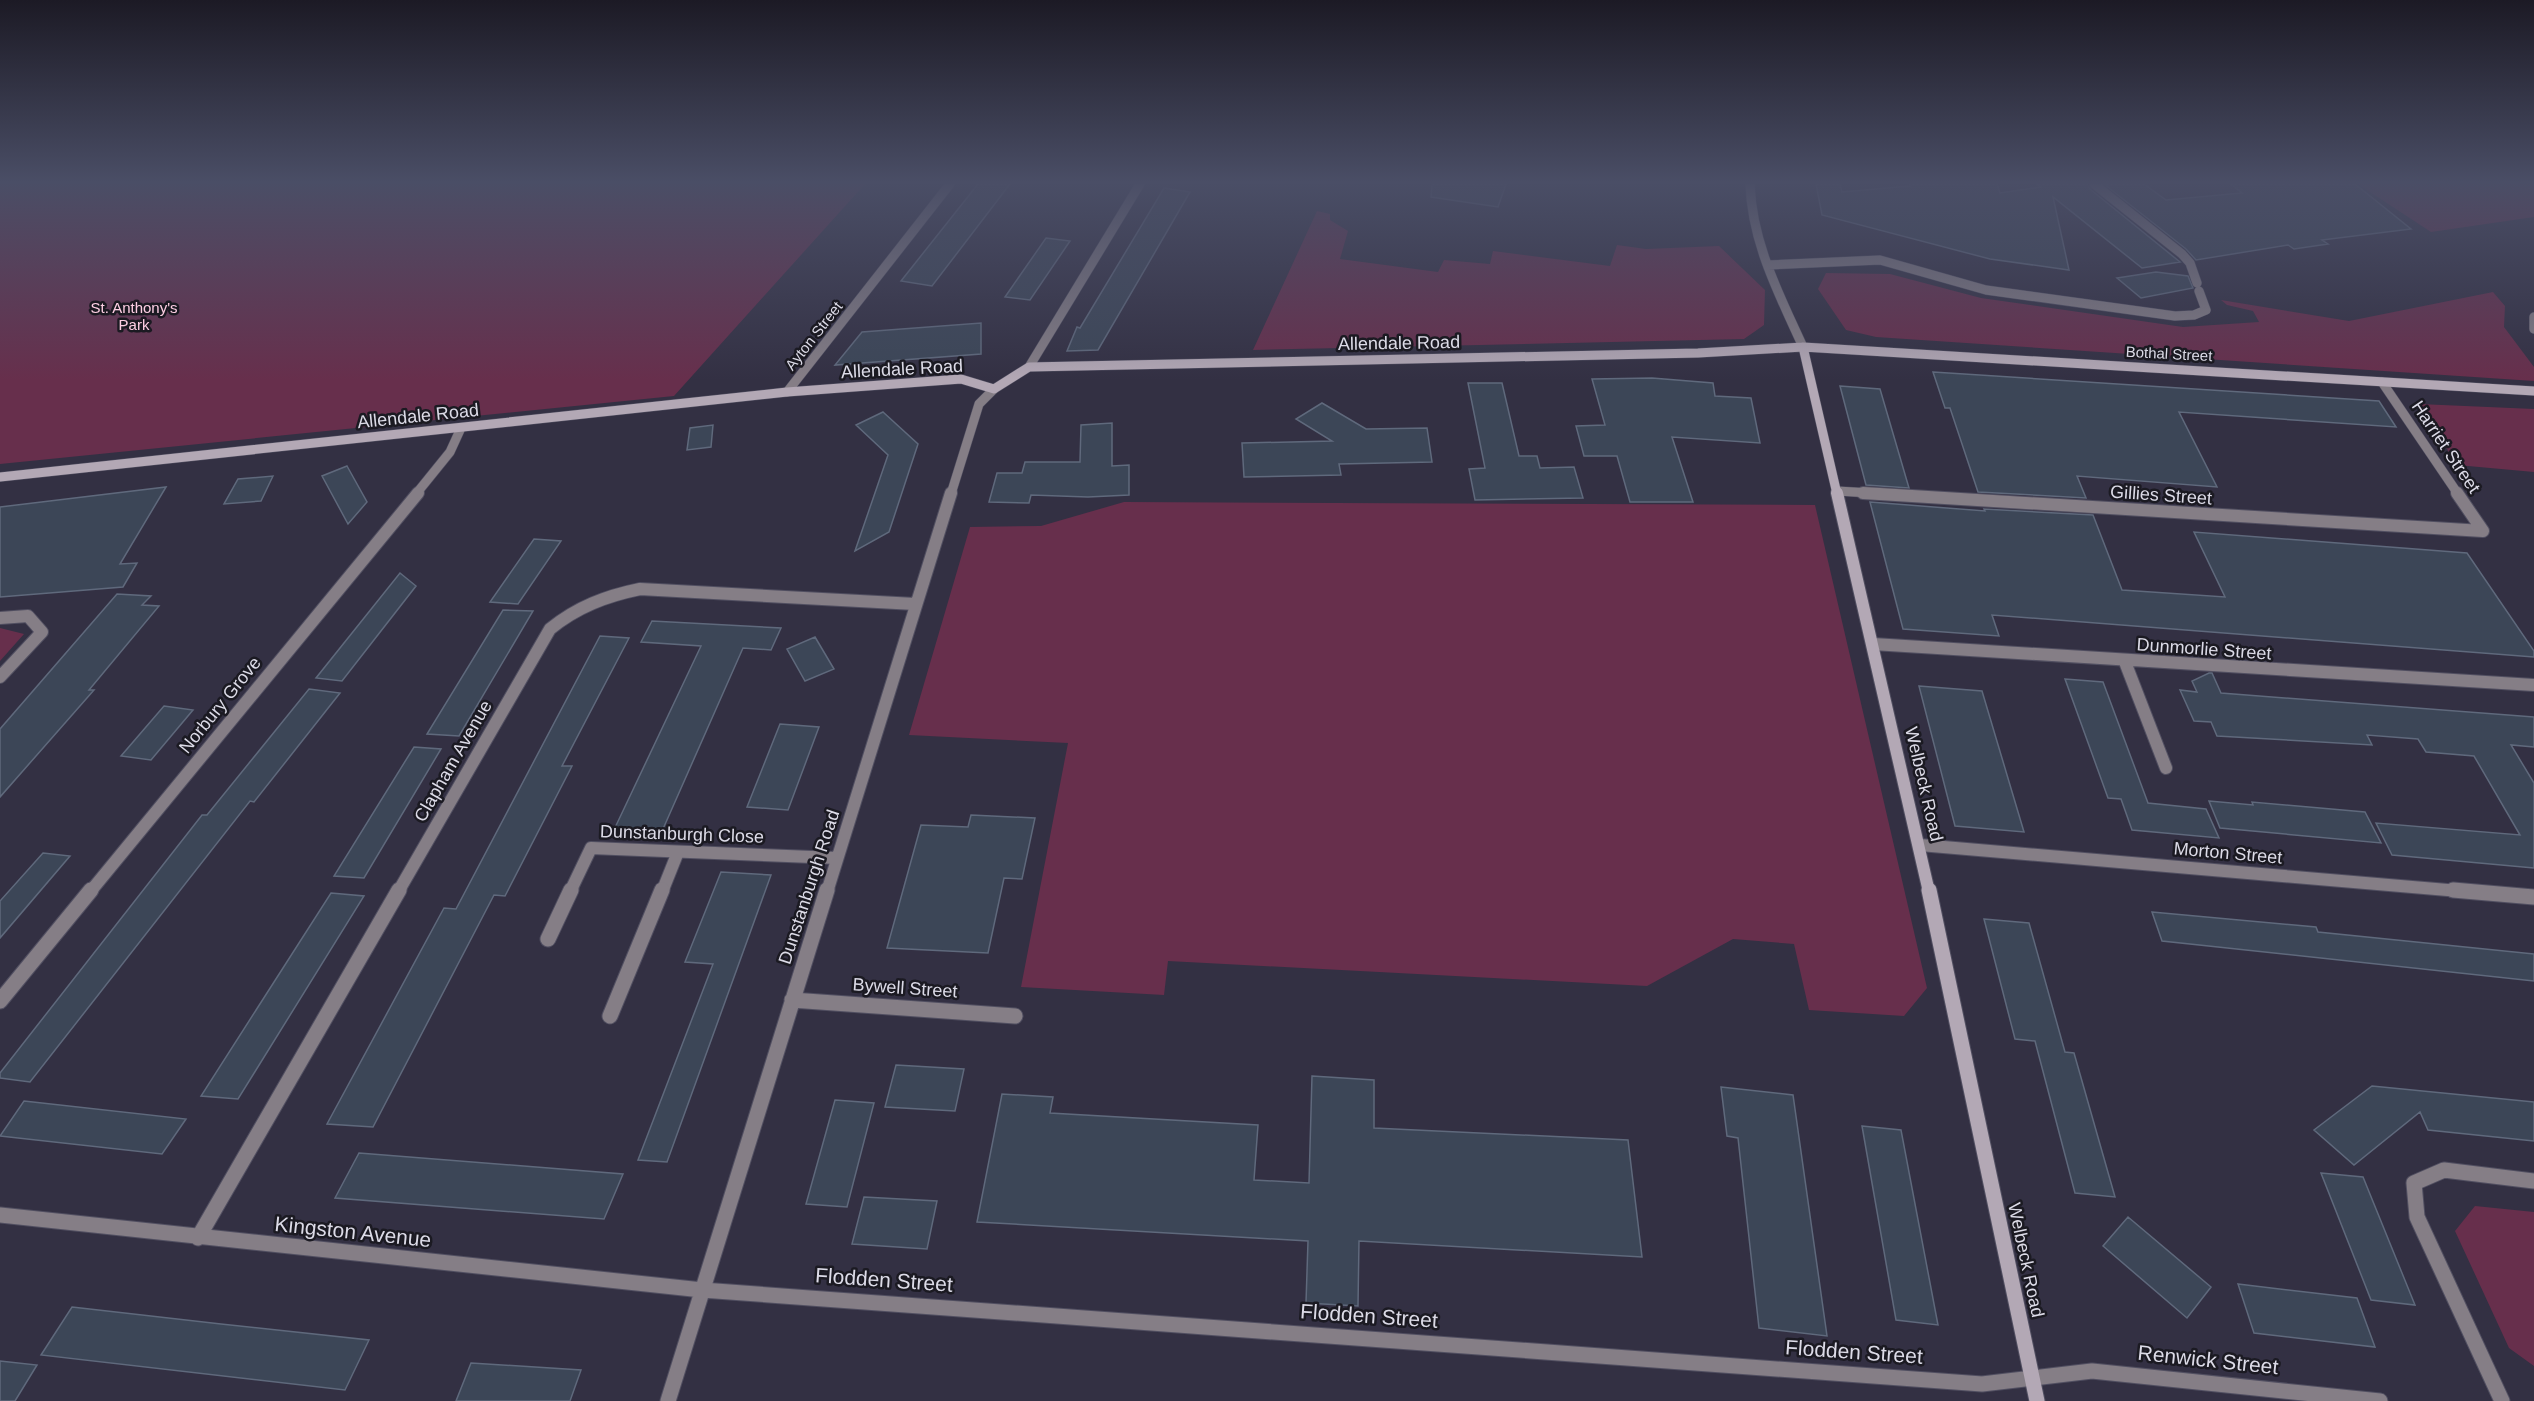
<svg xmlns="http://www.w3.org/2000/svg" width="2534" height="1401" font-family="Arial,sans-serif">
<rect width="100%" height="100%" fill="#333043"/>
<path fill="#672f4c" d="M 0,184 L 865,184 L 674,396 L 0,464 Z
M 2358,184 L 2534,184 L 2534,217 L 2431,232 Z
M 1317,211 L 1330,214 L 1330,220 L 1348,231 L 1340,259 L 1438,272 L 1444,260 L 1490,264 L 1493,251 L 1610,266 L 1617,245 L 1646,249 L 1719,246 L 1765,290 L 1764,325 L 1744,339 L 1253,350 Z
M 1826,273 L 1890,274 L 1981,298 L 2183,327 L 2259,322 L 2253,311 L 2227,305 L 2221,300 L 2349,321 L 2493,292 L 2505,306 L 2504,327 L 2534,367 L 2534,381 L 1876,337 L 1846,330 L 1818,289 Z
M 2419,404 L 2534,409 L 2534,472 L 2457,465 Z
M 1124,502 L 1815,505 L 1927,988 L 1904,1016 L 1809,1010 L 1794,944 L 1733,939 L 1647,986 L 1168,961 L 1164,995 L 1021,987 L 1068,743 L 909,735 L 970,527 L 1041,526 Z
M 0,628 L 24,634 L 0,661 Z
M 2475,1206 L 2534,1212 L 2534,1366 L 2509,1348 L 2455,1231 Z"/>
<path fill="#3c4657" stroke="#5f697c" stroke-width="1.5" d="M 978,184 L 1010,184 L 932,286 L 901,281 Z
M 1432,184 L 1506,184 L 1498,207 L 1431,197 Z
M 1816,184 L 1840,184 L 1842,192 L 1910,186 L 1910,184 L 1997,184 L 2000,193 L 2041,187 L 2036,184 L 2087,184 L 2090,189 L 2180,262 L 2142,268 L 2053,197 L 2069,270 L 1990,259 L 1822,215 Z
M 2104,184 L 2144,184 L 2166,200 L 2242,193 L 2231,184 L 2355,184 L 2411,229 L 2322,240 L 2328,244 L 2294,249 L 2288,245 L 2196,260 L 2186,249 Z
M 1164,188 L 1190,192 L 1098,350 L 1067,351 L 1077,327 L 1080,328 Z
M 1046,238 L 1070,241 L 1030,300 L 1005,297 Z
M 2156,272 L 2188,276 L 2193,288 L 2141,298 L 2117,278 Z
M 981,323 L 981,354 L 835,365 L 862,332 Z
M 1933,372 L 2379,401 L 2396,427 L 2179,412 L 2217,487 L 2077,476 L 2086,498 L 1978,492 L 1950,408 L 1945,408 Z
M 1652,378 L 1713,383 L 1715,396 L 1751,398 L 1760,443 L 1672,437 L 1693,502 L 1630,502 L 1617,456 L 1584,456 L 1576,426 L 1605,425 L 1592,379 Z
M 1468,383 L 1502,383 L 1519,456 L 1537,456 L 1540,468 L 1574,467 L 1583,498 L 1475,500 L 1469,469 L 1485,468 Z
M 1840,386 L 1880,389 L 1909,488 L 1866,485 Z
M 1322,403 L 1366,429 L 1427,428 L 1432,462 L 1339,464 L 1341,475 L 1244,477 L 1242,443 L 1332,441 L 1296,419 Z
M 883,412 L 918,444 L 889,532 L 855,551 L 888,455 L 856,425 Z
M 1112,423 L 1112,466 L 1129,465 L 1129,495 L 1088,497 L 1031,495 L 1029,503 L 989,502 L 997,473 L 1022,473 L 1025,462 L 1080,462 L 1081,425 Z
M 713,425 L 711,447 L 687,450 L 690,428 Z
M 347,466 L 367,502 L 348,524 L 322,476 Z
M 273,476 L 261,501 L 224,504 L 238,479 Z
M 166,487 L 120,564 L 137,563 L 123,587 L 0,597 L 0,507 Z
M 1870,502 L 1985,511 L 1984,509 L 2093,515 L 2122,590 L 2225,597 L 2194,532 L 2467,553 L 2534,651 L 2534,657 L 1992,615 L 1999,636 L 1903,629 Z
M 534,539 L 561,541 L 518,604 L 490,602 Z
M 400,573 L 416,586 L 342,681 L 316,678 Z
M 117,594 L 151,596 L 142,605 L 159,606 L 89,690 L 94,690 L 0,797 L 0,729 Z
M 503,610 L 533,611 L 459,736 L 427,734 Z
M 652,621 L 781,628 L 771,650 L 743,648 L 659,838 L 612,834 L 701,646 L 641,642 Z
M 600,636 L 629,638 L 562,766 L 572,766 L 505,896 L 494,895 L 373,1127 L 327,1124 L 444,908 L 456,909 Z
M 815,637 L 834,669 L 805,681 L 787,649 Z
M 2209,673 L 2212,673 L 2221,693 L 2534,717 L 2534,747 L 2511,745 L 2534,783 L 2534,868 L 2392,855 L 2376,823 L 2520,835 L 2474,756 L 2426,752 L 2418,739 L 2367,735 L 2372,745 L 2217,736 L 2211,722 L 2194,721 L 2180,690 L 2197,692 L 2192,681 Z
M 2065,679 L 2103,682 L 2148,803 L 2206,809 L 2219,838 L 2132,830 L 2121,799 L 2108,798 Z
M 1919,686 L 1982,691 L 2024,832 L 1955,826 Z
M 309,689 L 340,693 L 254,802 L 250,801 L 30,1082 L 0,1078 L 0,1073 L 202,815 L 207,815 Z
M 164,706 L 193,710 L 151,760 L 121,756 Z
M 780,724 L 819,727 L 788,810 L 747,807 Z
M 414,747 L 441,749 L 364,878 L 334,876 Z
M 2209,801 L 2253,805 L 2252,802 L 2365,812 L 2381,843 L 2220,828 Z
M 971,815 L 1035,818 L 1022,879 L 1004,878 L 988,953 L 887,948 L 921,825 L 968,827 Z
M 43,853 L 70,856 L 0,938 L 0,901 Z
M 721,872 L 771,875 L 667,1162 L 638,1160 L 713,964 L 685,962 Z
M 331,893 L 364,896 L 238,1099 L 201,1096 Z
M 2152,912 L 2316,927 L 2318,932 L 2534,954 L 2534,981 L 2162,941 Z
M 1984,919 L 2029,923 L 2065,1052 L 2074,1053 L 2115,1197 L 2075,1193 L 2035,1041 L 2015,1039 Z
M 896,1065 L 964,1069 L 955,1111 L 885,1107 Z
M 1312,1076 L 1374,1080 L 1374,1128 L 1628,1140 L 1642,1257 L 1359,1241 L 1358,1306 L 1306,1303 L 1308,1241 L 977,1222 L 1002,1094 L 1053,1097 L 1050,1113 L 1258,1125 L 1254,1180 L 1309,1183 Z
M 2372,1086 L 2534,1102 L 2534,1141 L 2428,1130 L 2420,1112 L 2354,1165 L 2314,1130 Z
M 1721,1087 L 1793,1095 L 1827,1336 L 1759,1328 L 1738,1138 L 1727,1136 Z
M 835,1100 L 874,1103 L 847,1207 L 806,1204 Z
M 24,1101 L 186,1119 L 162,1154 L 0,1136 Z
M 1862,1126 L 1901,1130 L 1938,1325 L 1896,1320 Z
M 359,1153 L 623,1174 L 604,1219 L 335,1198 Z
M 2321,1173 L 2363,1177 L 2415,1305 L 2371,1300 Z
M 864,1197 L 937,1201 L 927,1249 L 852,1244 Z
M 2128,1217 L 2211,1287 L 2187,1318 L 2103,1246 Z
M 2238,1284 L 2357,1298 L 2375,1347 L 2254,1333 Z
M 72,1307 L 221,1324 L 369,1340 L 345,1390 L 41,1355 Z
M 0,1361 L 37,1365 L 15,1401 L 0,1401 Z
M 471,1363 L 581,1370 L 570,1401 L 456,1401 Z"/>
<g fill="none" stroke-linecap="round" stroke-linejoin="round">
<defs>
<path id="minor-far2" d="M 1750,184 C 1752,243 1779,294 1803,347
M 2094,184 L 2182,254 L 2190,263 L 2197,283
M 1768,265 L 1880,260 L 1986,290 L 2175,316 L 2194,315 L 2206,310 L 2199,291
M 2382,382 L 2458,494
M 787,392 L 950,184
M 1837,491 L 1887,494
M 416,494 L 450,452 L 461,428
M 951,494 L 979,404 L 994,389"/>
<path id="minor-far1" d="M 1863,493 L 2483,531
M 2457,493 L 2483,531
M 0,618 L 28,616 L 42,632 L 0,677
M 1873,644 L 2534,685
M 2125,662 L 2166,768
M 1920,845 L 2471,892
M 90,892 L 418,493
M 398,892 L 550,629 C 577,607 606,596 640,589 L 915,604
M 570,892 L 591,848 L 837,858
M 662,892 L 678,852
M 827,892 L 951,493"/>
<path id="minor" d="M 2453,890 L 2534,897
M 548,939 L 571,890
M 792,1000 L 1015,1016
M 0,1001 L 91,890
M 610,1016 L 662,890
M 0,1215 L 702,1290 L 1982,1384 L 2092,1371 L 2380,1401
M 198,1238 L 399,890
M 668,1401 L 827,890
M 2502,1401 L 2417,1217 L 2414,1183 L 2444,1170 L 2534,1181"/>
<path id="tertiary" d="M 2534,317 L 2534,329
M 1029,367 L 1140,184"/>
<path id="secondary-far2" d="M 1803,347 L 1837,494
M 0,477 L 787,392 L 961,379 L 994,389 L 1029,367 L 1698,353 L 1803,347 L 2534,391"/>
<path id="secondary-far1" d="M 1837,493 L 1929,892"/>
<path id="secondary" d="M 1929,890 L 2037,1401"/>
</defs>
<use href="#minor-far2" stroke="#514f61" stroke-width="10"/>
<use href="#minor-far1" stroke="#514f61" stroke-width="14"/>
<use href="#minor" stroke="#514f61" stroke-width="17"/>
<use href="#tertiary" stroke="#514f61" stroke-width="10"/>
<use href="#secondary-far2" stroke="#514f61" stroke-width="10"/>
<use href="#secondary-far1" stroke="#514f61" stroke-width="14"/>
<use href="#secondary" stroke="#514f61" stroke-width="17"/>
<use href="#minor-far2" stroke="#857e86" stroke-width="9"/>
<use href="#minor-far1" stroke="#857e86" stroke-width="12"/>
<use href="#minor" stroke="#857e86" stroke-width="15"/>
<use href="#tertiary" stroke="#857e86" stroke-width="9"/>
<use href="#secondary-far2" stroke="#b3a8b5" stroke-width="9"/>
<use href="#secondary-far1" stroke="#b3a8b5" stroke-width="12"/>
<use href="#secondary" stroke="#b3a8b5" stroke-width="15"/>
</g>
<linearGradient id="sky" x2="0" y2="1"><stop stop-color="#1c1a25"/><stop offset="0.48" stop-color="#4a4e66"/><stop offset="1" stop-color="#4a4e66" stop-opacity="0"/></linearGradient>
<rect width="2534" height="380" fill="url(#sky)"/>
<g text-anchor="middle" stroke-width="5" stroke-linejoin="round" paint-order="stroke">
<g font-size="15" fill="#fdcee3" stroke="#1b1a22">
<text x="134" y="313">St. Anthony's<tspan x="134" dy="17">Park</tspan></text>
</g>
<g font-size="15" fill="#dcdbe7" stroke="#1b1a22">
<text transform="translate(814 336) rotate(-52)" y="5">Ayton Street</text>
<text transform="translate(2169 354) rotate(3)" y="5">Bothal Street</text>
</g>
<g font-size="18" fill="#dcdbe7" stroke="#1b1a22">
<text transform="translate(1399 343) rotate(-1)" y="6">Allendale Road</text>
<text transform="translate(902 369) rotate(-3)" y="6">Allendale Road</text>
<text transform="translate(418 416) rotate(-6)" y="6">Allendale Road</text>
<text transform="translate(2446 447) rotate(56)" y="6">Harriet Street</text>
<text transform="translate(2161 495) rotate(4)" y="6">Gillies Street</text>
<text transform="translate(2204 649) rotate(4)" y="6">Dunmorlie Street</text>
<text transform="translate(220 705) rotate(-51)" y="6">Norbury Grove</text>
<text transform="translate(453 761) rotate(-60)" y="6">Clapham Avenue</text>
<text transform="translate(1924 784) rotate(77)" y="6">Welbeck Road</text>
<text transform="translate(682 834) rotate(2)" y="6">Dunstanburgh Close</text>
<text transform="translate(2228 853) rotate(5)" y="6">Morton Street</text>
<text transform="translate(809 887) rotate(-72)" y="6">Dunstanburgh Road</text>
<text transform="translate(905 988) rotate(4)" y="6">Bywell Street</text>
<text transform="translate(2026 1260) rotate(78)" y="6">Welbeck Road</text>
</g>
<g font-size="21" fill="#dcdbe7" stroke="#1b1a22">
<text transform="translate(353 1232) rotate(6)" y="7">Kingston Avenue</text>
<text transform="translate(884 1280) rotate(4)" y="7">Flodden Street</text>
<text transform="translate(1369 1316) rotate(4)" y="7">Flodden Street</text>
<text transform="translate(1854 1352) rotate(4)" y="7">Flodden Street</text>
<text transform="translate(2208 1360) rotate(6)" y="7">Renwick Street</text>
</g>
</g>
</svg>
